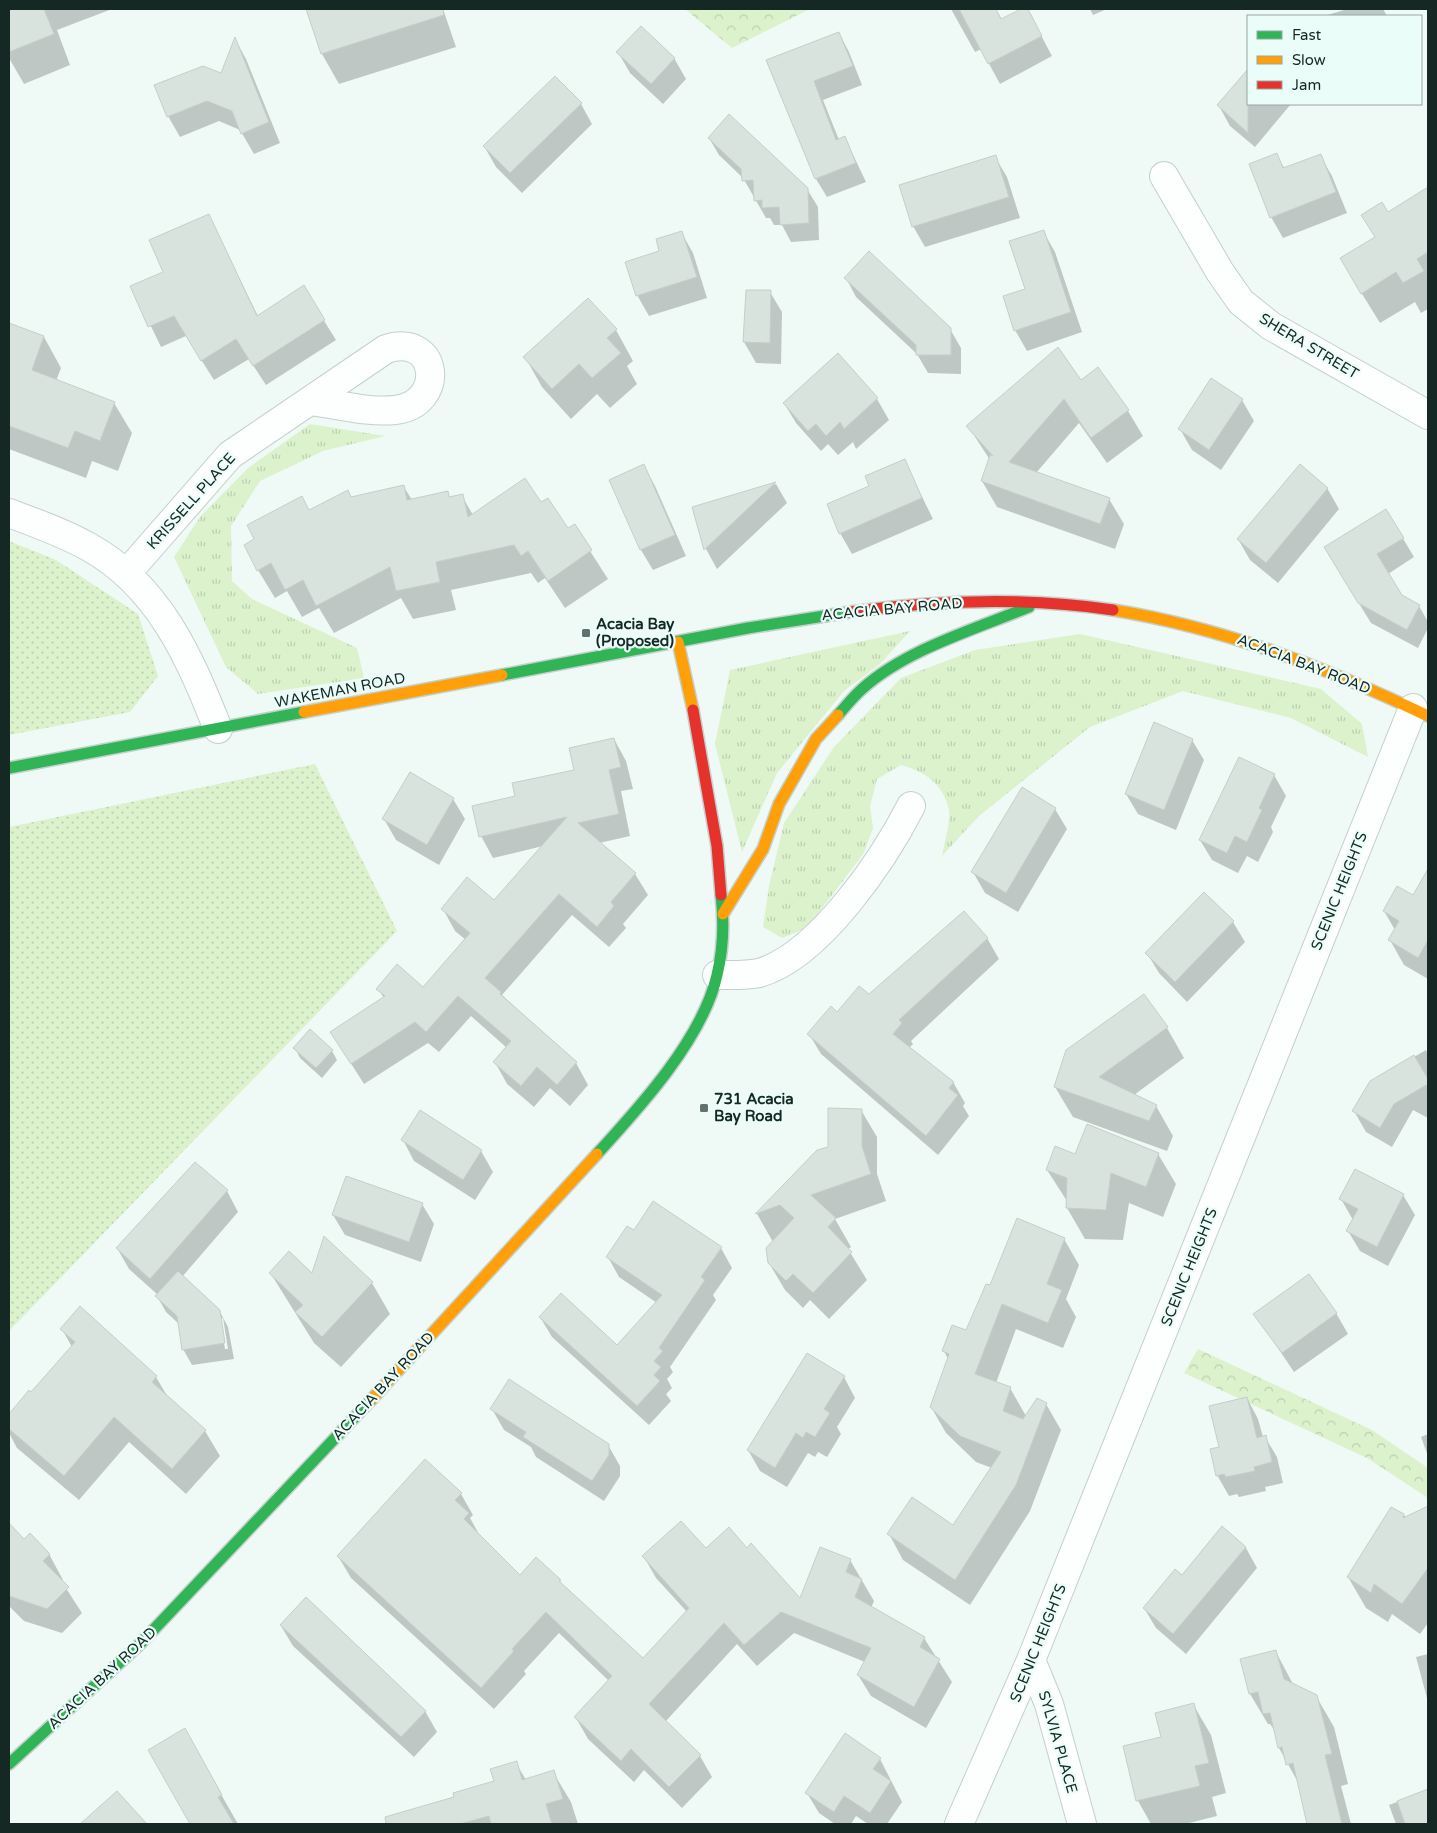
<svg xmlns="http://www.w3.org/2000/svg" width="1437" height="1833" font-family="'Varela Round',sans-serif">
<defs>
<pattern id="grass-tufts" width="24" height="20" patternUnits="userSpaceOnUse" patternTransform="scale(1.25)"><rect width="24" height="20" fill="#dbf2cd"/><path d="M3 7l-1-3M5 7V3M7 7l1-3M15 17l-1-3M17 17v-4M19 17l1-3" fill="none" stroke="#bbd0b0"/></pattern>
<pattern id="forest-crowns" width="20" height="18" patternUnits="userSpaceOnUse" patternTransform="scale(1.25)"><rect width="20" height="18" fill="#dbf2cd"/><path d="M2 6a3 3 0 1 1 6 0M12 15a3 3 0 1 1 6 0" fill="none" stroke="#bbd0b0"/></pattern>
<pattern id="park-dots" width="8" height="8" patternUnits="userSpaceOnUse" patternTransform="scale(1.25)"><rect width="8" height="8" fill="#dbf2cd"/><path d="M2 2h.1M6 6h.1" fill="none" stroke="#bbd0b0" stroke-width="1.8" stroke-linecap="round"/></pattern>
</defs>
<rect width="100%" height="100%" fill="#eff9f6"/>
<path fill="url(#grass-tufts)" d="M 310,424 L 385,436 L 323,451 L 260,481 L 231,526 L 232,581 L 252,599 L 357,648 L 364,678 L 258,694 L 226,667 L 174,557 L 200,517 L 248,468 Z
M 910,631 L 880,664 L 844,691 L 777,773 L 742,852 L 715,744 L 730,670 Z
M 1080,634 L 1321,689 L 1362,724 L 1368,757 L 1291,718 L 1183,691 L 1090,727 L 979,816 L 942,856 C 944,845 951,820 949,810 C 943,783 925,772 901,765 L 877,779 L 870,806 L 873,828 L 864,853 L 807,928 L 782,938 L 763,927 L 769,886 L 784,823 L 834,747 L 901,678 L 975,650 Z"/>
<path fill="url(#forest-crowns)" d="M 685,9 L 810,9 L 732,48 Z
M 1198,1349 L 1372,1430 L 1428,1468 L 1428,1498 L 1367,1458 L 1184,1373 Z"/>
<path fill="url(#park-dots)" d="M 9,541 L 56,560 L 138,614 L 158,676 L 130,712 L 9,735 Z
M 315,764 L 397,931 L 9,1331 L 9,827 Z"/>
<path fill="#0003" fill-rule="evenodd" d="M 9,9 L 112,9 L 57,30 L 70,65 L 24,84 L 9,58 Z
M 318,9 L 443,9 L 456,47 L 339,84 L 322,54 L 308,12 Z
M 951,9 L 996,9 L 1002,20 L 1027,9 L 1052,56 L 1000,84 L 981,49 L 975,52 Z
M 1090,9 L 1107,9 L 1093,15 Z
M 1343,9 L 1383,9 L 1387,16 L 1324,16 L 1344,10 Z
M 839,33 L 849,52 L 862,85 L 823,100 L 839,140 L 845,138 L 866,182 L 827,197 L 816,179 L 768,61 Z
M 235,39 L 246,59 L 280,143 L 254,154 L 240,130 L 219,121 L 180,137 L 168,116 L 222,74 Z
M 618,52 L 674,58 L 686,79 L 663,104 L 630,73 Z
M 1248,71 L 1248,104 L 1291,104 L 1255,147 L 1230,126 L 1219,106 Z
M 581,104 L 592,124 L 522,193 L 496,167 L 484,146 Z
M 709,138 L 807,189 L 818,207 L 819,240 L 791,242 L 782,225 L 774,225 L 770,218 L 766,218 L 743,178 L 719,155 Z
M 1276,155 L 1285,169 L 1320,155 L 1332,176 L 1347,213 L 1283,238 L 1271,217 Z
M 995,157 L 1007,177 L 1020,218 L 925,247 L 913,226 Z
M 1428,189 L 1428,309 L 1421,313 L 1415,302 L 1380,323 L 1359,289 L 1376,238 L 1388,214 Z
M 208,215 L 258,316 L 303,287 L 336,340 L 266,385 L 249,359 L 214,380 L 186,336 L 161,347 L 132,287 L 164,273 Z
M 1043,231 L 1055,252 L 1082,332 L 1027,351 L 1015,330 Z
M 681,232 L 693,253 L 707,298 L 649,316 L 637,295 L 661,252 Z
M 846,278 L 950,329 L 961,348 L 961,374 L 928,373 L 917,354 L 856,297 Z
M 770,292 L 782,312 L 781,364 L 756,363 L 744,342 Z
M 15,326 L 44,337 L 61,368 L 56,381 L 114,403 L 132,433 L 118,471 L 92,461 L 86,478 L 9,449 L 9,342 Z
M 616,330 L 633,361 L 627,366 L 637,384 L 610,408 L 597,394 L 571,419 L 542,387 L 525,357 Z
M 837,355 L 877,399 L 889,420 L 856,449 L 853,442 L 838,455 L 828,444 L 821,451 L 796,423 L 784,403 Z
M 1098,369 L 1128,411 L 1143,436 L 1107,463 L 1079,423 L 1036,473 L 1109,499 L 1124,524 L 1115,549 L 997,507 L 982,481 L 990,460 L 968,426 L 1081,381 Z
M 1242,400 L 1254,421 L 1221,470 L 1192,450 L 1180,429 Z
M 904,460 L 933,519 L 852,554 L 840,533 L 871,487 Z
M 644,466 L 655,486 L 686,556 L 653,570 L 641,550 L 610,480 Z
M 776,484 L 787,503 L 717,569 L 706,549 L 693,508 Z
M 404,487 L 412,500 L 447,493 L 450,498 L 462,496 L 473,515 L 541,504 L 568,530 L 574,526 L 608,579 L 565,608 L 545,578 L 538,583 L 531,573 L 451,590 L 456,610 L 413,619 L 401,598 L 334,633 L 319,608 L 302,617 L 287,591 L 275,598 L 258,570 L 309,511 L 351,498 Z
M 1327,488 L 1339,509 L 1278,583 L 1250,560 L 1238,539 Z
M 1386,510 L 1414,557 L 1388,574 L 1401,596 L 1419,606 L 1428,622 L 1428,628 L 1418,648 L 1371,623 L 1336,566 Z
M 614,739 L 626,761 L 633,789 L 621,791 L 630,836 L 599,843 L 635,874 L 648,895 L 623,924 L 626,928 L 609,947 L 572,915 L 502,995 L 576,1063 L 588,1085 L 570,1106 L 550,1088 L 534,1107 L 507,1084 L 495,1062 L 507,1048 L 471,1016 L 439,1052 L 428,1043 L 364,1084 L 331,1032 L 384,998 L 378,989 L 424,989 L 466,940 L 455,931 L 443,909 L 494,902 L 543,846 L 493,858 L 481,836 L 516,797 L 575,771 Z
M 1192,740 L 1204,760 L 1176,830 L 1138,814 L 1126,794 Z
M 1274,775 L 1286,796 L 1271,827 L 1273,832 L 1258,862 L 1247,856 L 1238,873 L 1212,860 L 1200,840 Z
M 453,799 L 465,819 L 439,865 L 396,840 L 384,819 Z
M 1055,809 L 1067,829 L 1018,912 L 985,893 L 973,872 Z
M 1417,892 L 1428,899 L 1428,979 L 1404,965 L 1390,940 L 1395,930 L 1384,911 L 1414,897 Z
M 1233,922 L 1245,942 L 1187,1002 L 1159,973 L 1147,953 Z
M 987,938 L 999,959 L 911,1041 L 913,1044 L 909,1048 L 953,1082 L 965,1103 L 963,1106 L 969,1116 L 938,1155 L 821,1054 L 809,1034 L 869,996 Z
M 1167,1028 L 1184,1058 L 1134,1095 L 1156,1106 L 1173,1136 L 1167,1151 L 1073,1117 L 1055,1087 Z
M 295,1048 L 332,1051 L 337,1060 L 322,1078 L 300,1058 Z
M 1426,1050 L 1428,1054 L 1428,1118 L 1413,1110 L 1392,1147 L 1366,1132 L 1354,1111 L 1371,1082 Z
M 861,1110 L 877,1137 L 877,1174 L 886,1201 L 835,1219 L 851,1247 L 848,1249 L 867,1280 L 829,1319 L 810,1300 L 803,1308 L 785,1290 L 769,1263 L 773,1242 L 757,1214 L 817,1151 L 830,1148 Z
M 421,1112 L 481,1151 L 493,1172 L 475,1200 L 414,1161 L 403,1140 Z
M 1158,1154 L 1176,1184 L 1163,1217 L 1129,1203 L 1123,1240 L 1085,1239 L 1067,1208 L 1067,1201 L 1047,1170 L 1075,1156 Z
M 227,1191 L 238,1212 L 182,1277 L 219,1310 L 228,1327 L 234,1359 L 192,1365 L 183,1349 L 180,1325 L 166,1312 L 157,1296 L 158,1295 L 129,1269 L 117,1248 ZM 220,1318 L 223,1318 L 228,1349 L 225,1349 Z
M 1403,1195 L 1415,1215 L 1388,1266 L 1360,1251 L 1348,1231 L 1353,1220 L 1341,1199 Z
M 422,1204 L 434,1224 L 421,1262 L 345,1235 L 333,1215 Z
M 634,1232 L 721,1248 L 732,1268 L 713,1295 L 716,1300 L 670,1367 L 673,1372 L 667,1379 L 672,1388 L 666,1394 L 671,1401 L 649,1425 L 552,1337 L 540,1317 L 617,1346 L 657,1303 L 619,1277 L 608,1257 Z
M 325,1239 L 372,1283 L 390,1314 L 341,1367 L 314,1343 L 271,1274 L 312,1275 Z
M 1064,1239 L 1079,1265 L 1066,1299 L 1076,1317 L 1063,1348 L 1016,1329 L 996,1383 L 1010,1388 L 1026,1416 L 1046,1404 L 1061,1430 L 1030,1511 L 970,1605 L 903,1560 L 889,1534 L 954,1527 L 992,1468 L 976,1462 L 946,1433 L 931,1407 L 948,1359 L 944,1351 L 966,1332 L 990,1287 Z
M 80,1308 L 156,1377 L 169,1399 L 205,1431 L 220,1456 L 186,1494 L 129,1442 L 79,1500 L 17,1448 L 9,1433 L 9,1416 L 72,1347 L 62,1329 Z
M 1336,1313 L 1348,1334 L 1294,1372 L 1255,1314 Z
M 844,1377 L 855,1398 L 837,1427 L 841,1434 L 827,1457 L 818,1452 L 815,1457 L 808,1453 L 787,1487 L 760,1471 L 748,1450 Z
M 1247,1398 L 1258,1419 L 1263,1437 L 1265,1437 L 1277,1457 L 1283,1483 L 1265,1487 L 1266,1491 L 1239,1497 L 1237,1494 L 1229,1496 L 1217,1475 Z
M 492,1409 L 608,1445 L 620,1466 L 620,1476 L 604,1501 L 536,1457 L 531,1447 L 504,1430 Z
M 1428,1434 L 1428,1456 L 1421,1437 Z
M 461,1494 L 473,1515 L 470,1518 L 480,1536 L 520,1577 L 560,1581 L 563,1586 L 643,1660 L 687,1612 L 656,1578 L 644,1557 L 706,1550 L 747,1549 L 800,1600 L 850,1560 L 874,1601 L 871,1608 L 924,1638 L 952,1682 L 926,1728 L 871,1696 L 858,1675 L 865,1662 L 794,1633 L 757,1666 L 737,1644 L 665,1722 L 700,1756 L 712,1777 L 682,1808 L 644,1770 L 634,1782 L 588,1739 L 576,1718 L 609,1681 L 559,1633 L 524,1671 L 526,1674 L 494,1709 L 351,1578 L 338,1556 Z
M 1404,1515 L 1419,1537 L 1428,1533 L 1428,1623 L 1420,1634 L 1392,1614 L 1388,1622 L 1366,1608 L 1348,1577 Z
M 9,1525 L 24,1541 L 49,1554 L 63,1580 L 62,1582 L 82,1613 L 62,1633 L 24,1621 L 9,1606 Z
M 1222,1528 L 1246,1548 L 1257,1568 L 1186,1654 L 1156,1628 L 1144,1608 L 1182,1576 Z
M 281,1626 L 425,1711 L 437,1732 L 414,1757 L 293,1646 Z
M 1276,1652 L 1294,1686 L 1316,1696 L 1334,1727 L 1348,1784 L 1341,1786 L 1351,1824 L 1309,1824 L 1299,1784 L 1279,1748 L 1276,1732 L 1270,1724 L 1268,1724 L 1250,1694 Z
M 1428,1654 L 1428,1702 L 1416,1657 Z
M 1193,1704 L 1211,1735 L 1226,1793 L 1212,1797 L 1217,1816 L 1185,1824 L 1151,1824 L 1138,1801 L 1125,1747 L 1163,1738 Z
M 150,1750 L 202,1761 L 238,1824 L 191,1824 Z
M 880,1759 L 902,1802 L 887,1824 L 868,1824 L 856,1816 L 851,1824 L 835,1824 L 819,1813 L 807,1793 Z
M 516,1763 L 526,1780 L 553,1772 L 571,1802 L 578,1824 L 436,1824 L 430,1805 L 496,1782 Z
M 1428,1790 L 1428,1824 L 1396,1824 L 1389,1805 Z
M 117,1793 L 145,1824 L 95,1824 L 93,1814 Z"/>
<path fill="#d8e3dd" stroke="#c4cfc9" d="M 9,9 L 44,9 L 54,34 L 9,52 Z
M 306,9 L 443,9 L 444,15 L 321,54 Z
M 959,9 L 996,9 L 1001,19 L 1021,9 L 1028,9 L 1042,36 L 988,64 Z
M 641,26 L 675,58 L 651,84 L 616,52 Z
M 839,32 L 853,66 L 814,81 L 836,140 L 845,136 L 856,163 L 815,179 L 766,60 Z
M 235,37 L 269,122 L 241,134 L 232,111 L 207,101 L 167,117 L 154,85 L 203,66 L 221,73 Z
M 1248,69 L 1248,133 L 1217,105 Z
M 555,76 L 582,103 L 510,173 L 483,146 Z
M 729,114 L 808,188 L 809,223 L 780,225 L 779,207 L 762,208 L 762,200 L 754,201 L 753,180 L 742,181 L 741,169 L 708,138 Z
M 1277,153 L 1283,168 L 1321,154 L 1336,192 L 1270,218 L 1249,164 Z
M 996,155 L 1009,197 L 912,227 L 899,185 Z
M 1428,187 L 1428,252 L 1417,259 L 1424,271 L 1403,283 L 1396,272 L 1361,294 L 1340,258 L 1375,237 L 1361,215 L 1382,202 L 1388,212 Z
M 209,214 L 257,316 L 304,285 L 325,320 L 253,366 L 236,339 L 201,361 L 174,316 L 148,327 L 130,286 L 163,272 L 149,240 Z
M 1044,230 L 1071,312 L 1014,331 L 1003,296 L 1025,289 L 1009,241 Z
M 682,231 L 697,277 L 636,296 L 625,262 L 659,251 L 656,239 Z
M 869,251 L 951,328 L 951,355 L 916,355 L 916,345 L 844,278 Z
M 746,290 L 771,290 L 770,343 L 743,342 Z
M 588,298 L 617,329 L 607,338 L 621,353 L 592,378 L 579,364 L 552,389 L 523,357 Z
M 9,323 L 44,336 L 32,370 L 115,402 L 100,441 L 75,431 L 68,448 L 9,426 Z
M 1058,347 L 1081,380 L 1098,367 L 1129,410 L 1091,438 L 1064,399 L 1009,462 L 1110,498 L 1100,524 L 981,481 L 990,455 L 993,456 L 966,426 Z
M 838,353 L 878,398 L 844,429 L 840,422 L 826,436 L 816,424 L 808,431 L 783,403 Z
M 1211,378 L 1243,399 L 1209,450 L 1178,429 Z
M 905,459 L 922,498 L 839,534 L 827,504 L 869,486 L 865,476 Z
M 644,464 L 675,535 L 640,550 L 609,480 Z
M 1300,464 L 1328,488 L 1266,563 L 1237,539 Z
M 525,478 L 541,502 L 548,498 L 568,528 L 575,524 L 592,550 L 548,581 L 528,551 L 521,556 L 514,545 L 436,562 L 440,582 L 396,591 L 390,567 L 316,606 L 303,580 L 285,590 L 271,563 L 257,571 L 244,545 L 254,539 L 247,525 L 302,496 L 309,510 L 348,490 L 351,497 L 404,485 L 407,500 L 448,491 L 449,497 L 463,494 L 468,517 Z
M 776,482 L 704,550 L 692,507 Z
M 1386,509 L 1404,538 L 1377,554 L 1402,595 L 1420,605 L 1407,630 L 1358,603 L 1324,547 Z
M 1154,722 L 1193,739 L 1164,810 L 1125,794 Z
M 614,738 L 621,767 L 609,770 L 619,814 L 578,823 L 636,873 L 611,902 L 614,906 L 597,927 L 559,894 L 485,978 L 501,992 L 500,994 L 577,1062 L 557,1085 L 537,1067 L 521,1086 L 493,1062 L 511,1041 L 458,996 L 426,1032 L 415,1022 L 351,1064 L 330,1032 L 385,996 L 376,989 L 397,964 L 423,987 L 470,933 L 441,909 L 467,877 L 494,900 L 567,817 L 479,837 L 472,806 L 515,796 L 512,783 L 574,770 L 569,748 Z
M 1239,757 L 1275,774 L 1259,808 L 1262,810 L 1247,842 L 1235,836 L 1227,853 L 1199,840 Z
M 410,772 L 454,798 L 427,845 L 382,819 Z
M 1022,787 L 1056,808 L 1006,893 L 971,872 Z
M 1428,869 L 1428,940 L 1418,958 L 1388,940 L 1399,921 L 1383,911 L 1397,886 L 1413,895 Z
M 1204,892 L 1234,921 L 1175,982 L 1145,953 Z
M 964,911 L 988,938 L 899,1020 L 902,1023 L 893,1034 L 954,1082 L 949,1088 L 958,1095 L 926,1136 L 807,1034 L 831,1006 L 837,1012 L 859,986 L 869,994 Z
M 1144,994 L 1168,1027 L 1099,1077 L 1157,1105 L 1149,1121 L 1054,1087 L 1066,1050 Z
M 310,1029 L 333,1050 L 316,1068 L 293,1048 Z
M 1414,1055 L 1428,1079 L 1428,1084 L 1394,1104 L 1380,1128 L 1352,1111 L 1370,1081 Z
M 828,1108 L 862,1109 L 862,1146 L 871,1174 L 811,1195 L 836,1218 L 828,1227 L 852,1252 L 813,1293 L 793,1274 L 786,1281 L 768,1263 L 766,1248 L 794,1218 L 780,1205 L 755,1214 L 817,1150 L 828,1147 Z
M 420,1110 L 482,1150 L 463,1180 L 401,1140 Z
M 1087,1124 L 1159,1153 L 1146,1187 L 1111,1173 L 1106,1210 L 1066,1208 L 1067,1178 L 1046,1170 L 1055,1146 L 1075,1154 Z
M 195,1162 L 228,1190 L 150,1279 L 116,1248 Z
M 1355,1169 L 1404,1194 L 1377,1247 L 1346,1231 L 1358,1209 L 1339,1199 Z
M 346,1176 L 423,1203 L 409,1242 L 332,1215 Z
M 653,1201 L 722,1247 L 701,1277 L 705,1280 L 659,1348 L 663,1351 L 654,1361 L 661,1367 L 654,1375 L 660,1381 L 637,1406 L 539,1317 L 561,1293 L 617,1345 L 662,1295 L 606,1257 L 627,1226 L 634,1230 Z
M 1017,1218 L 1065,1238 L 1047,1284 L 1062,1290 L 1048,1323 L 1002,1304 L 975,1374 L 1011,1387 L 1003,1411 L 1023,1419 L 1037,1398 L 1047,1403 L 1016,1485 L 955,1580 L 887,1534 L 912,1497 L 953,1525 L 1001,1452 L 960,1436 L 930,1407 L 949,1354 L 942,1351 L 952,1325 L 966,1330 L 986,1284 L 990,1285 Z
M 324,1236 L 373,1282 L 322,1337 L 295,1312 L 303,1305 L 269,1273 L 289,1251 L 312,1273 Z
M 178,1271 L 220,1310 L 225,1343 L 182,1350 L 177,1316 L 155,1296 Z
M 1309,1274 L 1337,1313 L 1282,1353 L 1253,1314 Z
M 80,1306 L 157,1376 L 152,1382 L 206,1430 L 172,1469 L 114,1417 L 64,1476 L 9,1429 L 9,1414 L 29,1390 L 31,1392 L 75,1342 L 60,1329 Z
M 807,1353 L 845,1376 L 824,1409 L 830,1413 L 815,1437 L 806,1432 L 803,1438 L 796,1433 L 775,1468 L 747,1450 Z
M 509,1379 L 609,1444 L 609,1455 L 592,1481 L 523,1437 L 526,1432 L 490,1409 Z
M 1247,1397 L 1257,1438 L 1266,1435 L 1272,1462 L 1254,1467 L 1255,1471 L 1226,1477 L 1224,1474 L 1216,1476 L 1210,1449 L 1219,1447 L 1209,1406 Z
M 425,1459 L 462,1493 L 455,1500 L 469,1513 L 464,1519 L 520,1575 L 536,1557 L 561,1580 L 559,1581 L 643,1658 L 689,1608 L 642,1556 L 681,1521 L 706,1548 L 729,1527 L 747,1548 L 751,1543 L 800,1598 L 820,1547 L 851,1559 L 846,1572 L 862,1579 L 855,1597 L 925,1637 L 920,1647 L 940,1659 L 914,1707 L 857,1675 L 871,1648 L 781,1612 L 744,1645 L 724,1623 L 649,1704 L 701,1755 L 669,1787 L 631,1749 L 621,1761 L 574,1717 L 612,1676 L 546,1612 L 512,1649 L 514,1651 L 481,1688 L 337,1556 Z
M 1428,1506 L 1428,1568 L 1402,1604 L 1374,1584 L 1371,1593 L 1347,1577 L 1391,1507 L 1404,1514 L 1403,1518 Z
M 9,1523 L 24,1539 L 30,1533 L 50,1554 L 43,1561 L 69,1587 L 47,1609 L 9,1596 Z
M 1222,1526 L 1246,1547 L 1173,1634 L 1143,1608 L 1175,1569 L 1182,1575 Z
M 306,1597 L 426,1711 L 401,1737 L 280,1625 Z
M 1276,1650 L 1284,1679 L 1317,1695 L 1332,1754 L 1325,1755 L 1342,1824 L 1307,1824 L 1293,1763 L 1286,1765 L 1282,1747 L 1278,1748 L 1270,1713 L 1263,1714 L 1258,1692 L 1249,1694 L 1240,1659 Z
M 1194,1703 L 1209,1763 L 1195,1766 L 1200,1786 L 1136,1801 L 1123,1746 L 1161,1737 L 1155,1713 Z
M 185,1728 L 222,1795 L 218,1797 L 234,1824 L 190,1824 L 148,1750 Z
M 845,1733 L 881,1758 L 873,1769 L 891,1781 L 870,1813 L 844,1796 L 834,1812 L 805,1793 Z
M 517,1761 L 522,1780 L 554,1770 L 563,1799 L 546,1804 L 552,1824 L 491,1824 L 489,1816 L 460,1824 L 386,1824 L 385,1817 L 454,1797 L 453,1793 L 494,1781 L 490,1769 Z
M 1428,1789 L 1428,1824 L 1405,1824 L 1397,1801 Z
M 117,1791 L 147,1824 L 80,1824 Z"/>
<g fill="none" stroke-linecap="round" stroke-linejoin="round">
<defs>
<path id="street" d="M 1164,176 L 1220,272 L 1241,302 L 1271,326 L 1428,415
M 9,513 C 36,523 64,533 89,547 C 159,586 190,658 218,729
M 126,574 L 230,455 L 386,349 C 439,332 447,404 395,410 C 368,413 337,404 310,401
M 717,975 C 730,975 745,976 759,973 C 819,956 884,859 911,806
M 1031,1660 L 1049,1704 L 1082,1824
M 959,1824 L 1031,1660 L 1413,708"/>
<path id="fast" d="M 502,675 L 748,628 L 850,612
M 838,715 C 846,706 853,697 862,689 C 905,650 975,629 1029,607
M 9,768 L 304,712
M 597,1154 C 640,1107 703,1038 717,975 C 723,950 724,920 721,895
M 9,1764 L 141,1643 L 372,1399"/>
<path id="slow" d="M 1113,610 C 1224,628 1327,668 1428,716
M 678,642 L 693,710
M 304,712 L 502,675
M 723,914 L 763,849 L 779,804 L 816,739 L 838,715
M 372,1399 L 597,1154"/>
<path id="jam" d="M 850,612 C 937,600 1026,597 1113,610
M 693,710 L 717,846 L 721,895"/>
</defs>
<use href="#street" stroke="#c3d0cc" stroke-width="30"/>
<use href="#fast" stroke="#c3d0cc" stroke-width="14"/>
<use href="#slow" stroke="#c3d0cc" stroke-width="14"/>
<use href="#jam" stroke="#c3d0cc" stroke-width="14"/>
<use href="#street" stroke="#fdfefe" stroke-width="28"/>
<use href="#fast" stroke="#30b455" stroke-width="11"/>
<use href="#slow" stroke="#ff9f0a" stroke-width="11"/>
<use href="#jam" stroke="#e5322d" stroke-width="11"/>
</g>
<g fill="#62716d" stroke="#ebfdf8" stroke-width="2">
<rect x="581" y="628" width="10" height="10" rx="2.5"/>
<rect x="699" y="1103" width="10" height="10" rx="2.5"/>
</g>
<g text-anchor="middle" stroke-width="4.5" stroke-linejoin="round" paint-order="stroke">
<g font-size="15" fill="#162823" stroke="#ebfdf8">
<text transform="translate(1309 346) rotate(31)" y="5">SHERA STREET</text>
<text transform="translate(191 501) rotate(-48)" y="5">KRISSELL PLACE</text>
<text transform="translate(892 609) rotate(-5)" y="5">ACACIA BAY ROAD</text>
<text transform="translate(1304 664) rotate(21)" y="5">ACACIA BAY ROAD</text>
<text transform="translate(340 690) rotate(-11)" y="5">WAKEMAN ROAD</text>
<text transform="translate(1339 891) rotate(-68)" y="5">SCENIC HEIGHTS</text>
<text transform="translate(1189 1267) rotate(-68)" y="5">SCENIC HEIGHTS</text>
<text transform="translate(383 1386) rotate(-47)" y="5">ACACIA BAY ROAD</text>
<text transform="translate(1038 1643) rotate(-68)" y="5">SCENIC HEIGHTS</text>
<text transform="translate(102 1678) rotate(-43)" y="5">ACACIA BAY ROAD</text>
<text transform="translate(1058 1742) rotate(74)" y="5">SYLVIA PLACE</text>
</g>
<g font-size="15" font-weight="bold" fill="#162823" stroke="#ebfdf8" text-anchor="start">
<text x="596" y="629">Acacia Bay<tspan x="596" dy="17">(Proposed)</tspan></text>
<text x="714" y="1104">731 Acacia<tspan x="714" dy="17">Bay Road</tspan></text>
</g>
</g>
<rect width="1437" height="1833" fill="none" stroke="#162823" stroke-width="20"/>
<rect x="1247" y="15" width="175" height="90" fill="#ebfdf8" stroke="#96a8a3"/>
<rect x="1257" y="31" width="25" height="8" fill="#30b455" stroke="#96a8a3"/>
<text x="1292" y="40" font-size="15" fill="#162823">Fast</text>
<rect x="1257" y="56" width="25" height="8" fill="#ff9f0a" stroke="#96a8a3"/>
<text x="1292" y="65" font-size="15" fill="#162823">Slow</text>
<rect x="1257" y="81" width="25" height="8" fill="#e5322d" stroke="#96a8a3"/>
<text x="1292" y="90" font-size="15" fill="#162823">Jam</text>
</svg>
